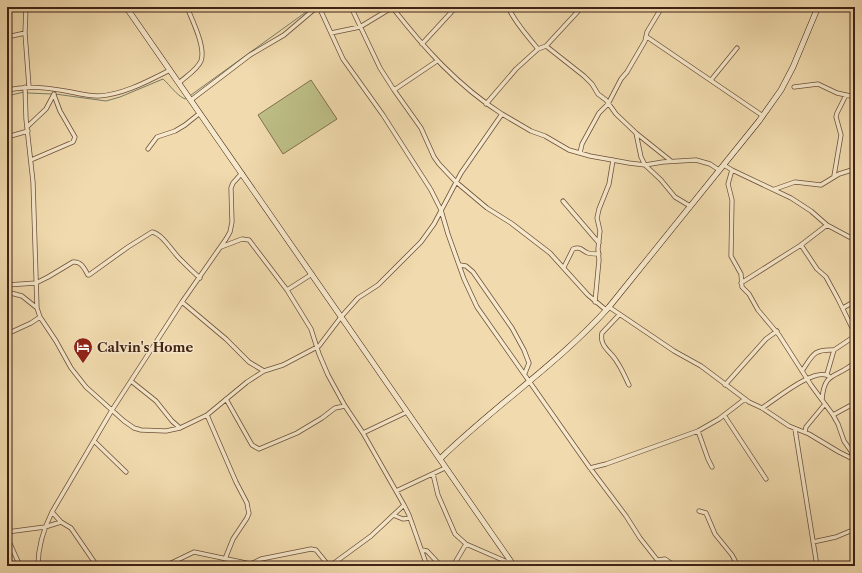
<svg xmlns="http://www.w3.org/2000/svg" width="862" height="573" font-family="'Libre Caslon Text',serif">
<rect width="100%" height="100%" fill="#f1dbae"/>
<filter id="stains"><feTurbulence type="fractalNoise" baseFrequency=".005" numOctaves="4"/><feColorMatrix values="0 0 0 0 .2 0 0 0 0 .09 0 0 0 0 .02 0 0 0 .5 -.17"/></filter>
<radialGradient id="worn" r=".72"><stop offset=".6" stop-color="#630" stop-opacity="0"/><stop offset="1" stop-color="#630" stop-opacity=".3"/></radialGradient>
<path fill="#bebf87" stroke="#80704e" d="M 311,80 L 337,119 L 283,154 L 258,115 Z"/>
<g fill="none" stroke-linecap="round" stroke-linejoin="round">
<path stroke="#787e6b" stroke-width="1" d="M 27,93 L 52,94
M 55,94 L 106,101 L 120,97 L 163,79 C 171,86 176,95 185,99 L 187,98
M 191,95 L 313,7
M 7,96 L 24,92"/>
<defs>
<path id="street" d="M 26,7 L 25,33 L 29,87
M 319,7 L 343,59 L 383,115 L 431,190 L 441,210 L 448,234 L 464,279 L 477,307 L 590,468 L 626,516 L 640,538 L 662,566
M 351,7 L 380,68 L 394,90 L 421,128 L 434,157 L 439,164 L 456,182 L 487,208 L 511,223 L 550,253 L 588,295 L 606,310
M 392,7 C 424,48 458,86 502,114
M 508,7 C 515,23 527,35 538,49 L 546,46 L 582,7
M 845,7 L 855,8
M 331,33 L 360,27 L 388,10 L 394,9
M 7,37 L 25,33
M 647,37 L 763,116
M 422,44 L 456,7
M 546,46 L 584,76 L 592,84 L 598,94 L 606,100 L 616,114 L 636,133 L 671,161
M 711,80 L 737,48
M 179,83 C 185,77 197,70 201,61 C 206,47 192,20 187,7
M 25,87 L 26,119 L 33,182 L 37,308 L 40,317 L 56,341 L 71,368 L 86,387 L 124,421 L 134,428 L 141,430 L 166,431 L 180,428 L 207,415 L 247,382 L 264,371 L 283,365 L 319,346 L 341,317 L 358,298 L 378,285 L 421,242 L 434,224 L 461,173 L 502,114 L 531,131 L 545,136 L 569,150 L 590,156 L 629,163 L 645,165 L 663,162 L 696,160 L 710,164 L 719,170
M 794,87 L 818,84 L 837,93 L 855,97
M 7,90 C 28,85 50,88 71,92 C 80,94 89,96 98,96 C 123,95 148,81 170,70
M 394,90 L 437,61
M 191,100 L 250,55 L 284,35 L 317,7
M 486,104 L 516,69 L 538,49
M 27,127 L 46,109 L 54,94
M 636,133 L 641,157 L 645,165 L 661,180 L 675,197 L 690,206
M 7,137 L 28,131
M 148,149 L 157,137 L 175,131 L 185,125 L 200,113
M 580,153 L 582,144 L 599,113 L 608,104 L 621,79 L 627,72 L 645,41 L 647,32 L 662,7
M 31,160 L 73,142 L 75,137 L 60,111 L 54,95
M 724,165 L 732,170 L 791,198 L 811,211 L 827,225 L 855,240
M 732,170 L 728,184 L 732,200 L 731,256 L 741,274 L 742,287 L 749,294 L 758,310 L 779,335 L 811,385 L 833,415 L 838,424 L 844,441 L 851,451 L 855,463
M 834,176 L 841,135 L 836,117 L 837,113 L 846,95
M 775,189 L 795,182 L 821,185 L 839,174 L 855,169
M 563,201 L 599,243
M 801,245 L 817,269 L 826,277 L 838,299 L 855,334
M 221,247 L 242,239 L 249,240 L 287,290 L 311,329 L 319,354 L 328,375 L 345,406 L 363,433 L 404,505 L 371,536 L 330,566
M 460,265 L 466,266 L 473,272 L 512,328 L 524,350 L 529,363 L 525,373
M 564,267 L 573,249 C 581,246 582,251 588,253 C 591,254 596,254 599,254
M 741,283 L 801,245 L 827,225
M 7,285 L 36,283 L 48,277 L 73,262 C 81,261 84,268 88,275 L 89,275 L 128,247 L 152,232 C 163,234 173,253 181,260 C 187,266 193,272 200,278
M 287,290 L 312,274
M 7,292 L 22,296 L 37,308
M 182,302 L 226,339 L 249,362 L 264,371
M 595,302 L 599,260 L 598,249 L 600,231 L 597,218 L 599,209 L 609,184 L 613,160
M 609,307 L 674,351 L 701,366 L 749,402 L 762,408 L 789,426 L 809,434 L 839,452 L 853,459
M 843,308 L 855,301
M 619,315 L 602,333 C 599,347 611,351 617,362 C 622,369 625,377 629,385
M 7,334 L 31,323 L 40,317
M 802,371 C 813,355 813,349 834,350
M 827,374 L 834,350 L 855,336
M 131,381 L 156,401 L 172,421 L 180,428
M 725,385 L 766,339 L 777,331
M 226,399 L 252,445 L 259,449 L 297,433 L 322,418 L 335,408 L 345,406
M 822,400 C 824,370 837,379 855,362
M 762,408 C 775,400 816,365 830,377
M 207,415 L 236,482 L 247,503 L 248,509 L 249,513 L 247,518 L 233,539 L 225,559
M 724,415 L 766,479
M 833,415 L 855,403
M 795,429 L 817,566
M 698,431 L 708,459 L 712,467
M 805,432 L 806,427 L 825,404
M 363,433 L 407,412
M 94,441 L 126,472
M 590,468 L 606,464 L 698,431 L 719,419 L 745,399
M 433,474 L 438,495 L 455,534 L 466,544 L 512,564
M 396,491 L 445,468
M 404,505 L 409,515 L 427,566
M 699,511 L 706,513 L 715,534 L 732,555 L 738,566
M 52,512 L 61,522 L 71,528 L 97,566
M 393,515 L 403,519 L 410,518
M 7,532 L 45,527 L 61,522
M 7,537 L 20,566
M 813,542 L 836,537 L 855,529
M 422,550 L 427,551 L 441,566
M 658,560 L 665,559 L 675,566
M 38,566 C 38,547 44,528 52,512 L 112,410 L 182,302 L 226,239 L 230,232 L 232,222 L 231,188 L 233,183 L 242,173
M 165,566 L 194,552 L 246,563 L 251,566
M 247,566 L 261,559 L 311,549 L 316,550 L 329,566
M 453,566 L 466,544"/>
<path id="secondary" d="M 126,7 L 514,566
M 440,459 C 494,406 558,364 609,307 L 759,121 L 781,90 L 793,67 L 818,7"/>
</defs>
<use href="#street" stroke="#6d503b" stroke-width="5"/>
<use href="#secondary" stroke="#412215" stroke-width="6"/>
<use href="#street" stroke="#f6e8ca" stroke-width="3.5"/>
<use href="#secondary" stroke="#f6e8ca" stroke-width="5"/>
</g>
<defs>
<symbol id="hotel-pin" viewBox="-11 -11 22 30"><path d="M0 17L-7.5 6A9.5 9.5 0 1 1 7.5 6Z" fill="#8f2418" stroke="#f6e8ca"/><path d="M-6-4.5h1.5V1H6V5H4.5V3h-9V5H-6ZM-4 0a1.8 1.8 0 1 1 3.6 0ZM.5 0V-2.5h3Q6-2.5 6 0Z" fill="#fff"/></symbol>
</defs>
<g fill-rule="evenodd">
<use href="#hotel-pin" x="72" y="336" width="22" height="30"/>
</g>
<g text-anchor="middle" stroke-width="3" stroke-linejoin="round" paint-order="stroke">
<g font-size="13" font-weight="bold" fill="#412215" stroke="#f6e8ca" text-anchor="start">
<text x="97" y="352">Calvin's Home</text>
</g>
</g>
<rect width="862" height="573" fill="none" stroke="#f1dbae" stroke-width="24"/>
<rect x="8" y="8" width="846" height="557" fill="none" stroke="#412215" stroke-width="2"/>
<rect x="12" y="12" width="838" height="549" fill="none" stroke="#412215"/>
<rect width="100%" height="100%" filter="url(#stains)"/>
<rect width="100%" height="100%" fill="url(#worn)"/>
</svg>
